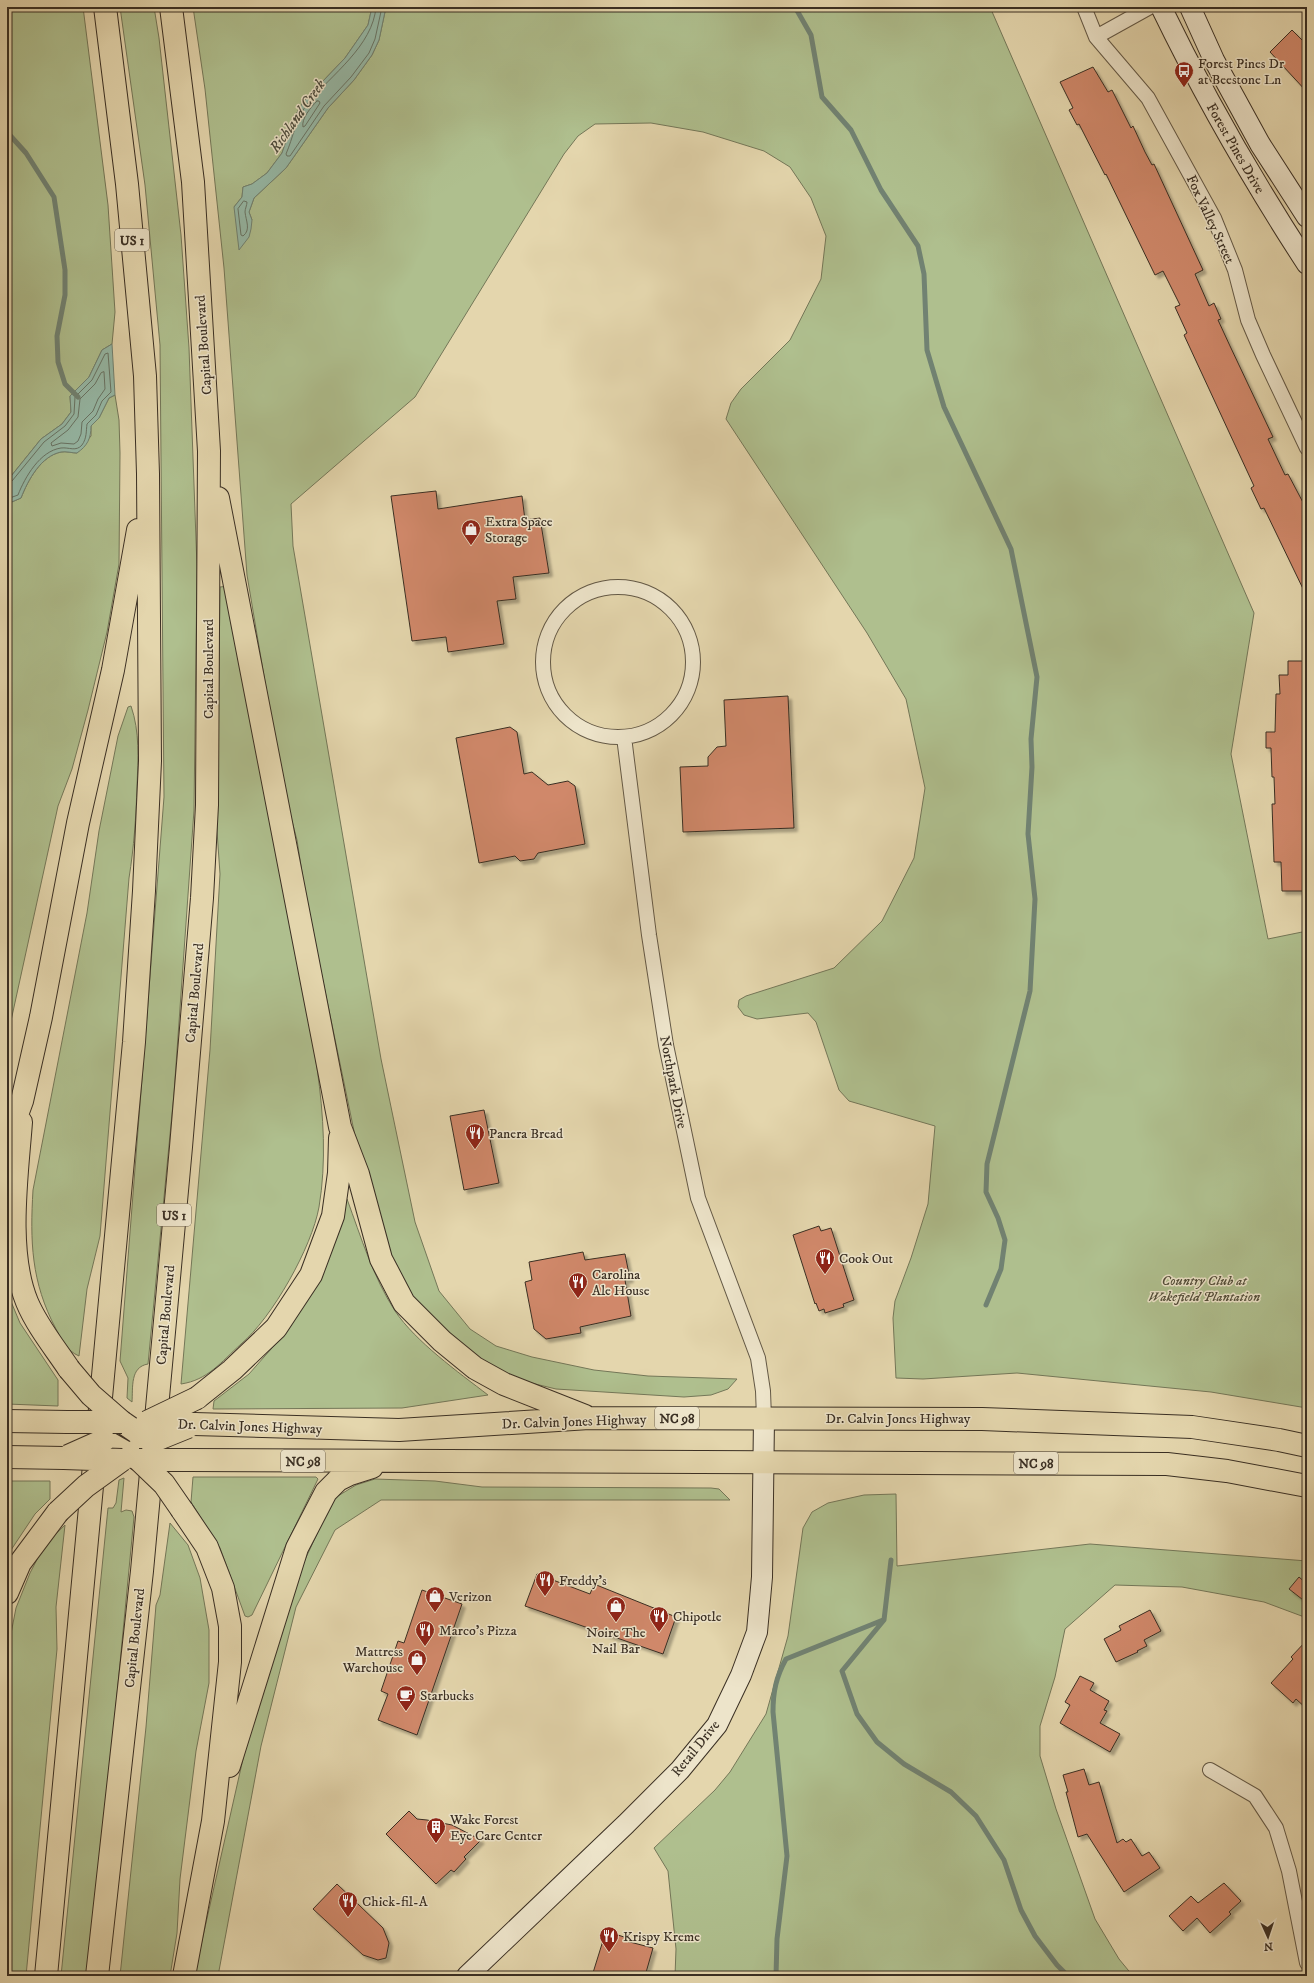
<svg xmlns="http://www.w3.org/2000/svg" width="1314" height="1983" font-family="'IM FELL DW Pica',serif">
<defs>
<filter id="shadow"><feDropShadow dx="3.5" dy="3.5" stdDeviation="1" flood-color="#0004"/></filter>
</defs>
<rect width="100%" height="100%" fill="#e4d6ad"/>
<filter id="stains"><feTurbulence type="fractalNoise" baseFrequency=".005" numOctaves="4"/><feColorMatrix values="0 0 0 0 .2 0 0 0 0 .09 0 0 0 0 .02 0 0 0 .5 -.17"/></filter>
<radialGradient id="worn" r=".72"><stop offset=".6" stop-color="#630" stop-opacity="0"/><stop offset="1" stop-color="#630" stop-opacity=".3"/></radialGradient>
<path fill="#afbf8e" stroke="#747758" d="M 7,7 L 83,7 L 108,205 L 115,312 L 112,344 L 102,350 L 89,377 L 70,396 L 71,412 L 62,424 L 41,439 L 7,481 Z
M 120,7 L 154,7 L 159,38 L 181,235 L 189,348 L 197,567 L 194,810 L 174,1093 L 148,1364 C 130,1367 133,1387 132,1402 L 127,1398 L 128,1378 L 120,1361 L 164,797 L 160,345 L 145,185 Z
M 193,7 L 372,7 L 368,25 L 345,58 L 303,102 L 294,118 L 282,153 L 267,173 L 252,184 L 243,187 L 242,197 L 234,207 L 252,220 L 249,212 L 254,198 L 286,168 L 328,108 L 354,80 L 372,55 L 379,40 L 386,7 L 990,7 L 1254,613 L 1231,754 L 1268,939 L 1307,931 L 1307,1408 L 1211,1392 L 1017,1373 L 923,1379 L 896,1378 L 893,1318 L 895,1301 L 911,1258 L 928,1204 L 935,1126 L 849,1101 L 839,1090 L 816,1022 L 808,1013 L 757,1019 L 744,1015 L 738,1007 L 739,1000 L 746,996 L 834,968 L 882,921 L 914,858 L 925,788 L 906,699 L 867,633 L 726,419 L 731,403 L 741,389 L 790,340 L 821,279 L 826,236 L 811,198 L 790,167 L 764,151 L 703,132 L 651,123 L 595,124 L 578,136 L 564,154 L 415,397 L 291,504 L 293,546 L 381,1059 L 415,1222 L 439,1291 L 470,1329 L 496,1346 L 532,1357 L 594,1370 L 648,1376 L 737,1379 L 728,1389 L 711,1395 L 684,1397 L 556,1389 L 523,1381 L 491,1367 L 434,1326 L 407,1290 L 385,1250 L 360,1160 L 306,899 L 297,840 L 288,806 L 268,700 L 247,575 L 224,268 L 205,89 Z
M 115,395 L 119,420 L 120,453 L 119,564 L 107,632 L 88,710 L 72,769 L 58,806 L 7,1039 L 7,504 L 21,498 C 28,480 41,456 61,452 C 66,451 72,453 77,453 L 91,436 L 91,426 L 99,418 L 109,398 Z
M 229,586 C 250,701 271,817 292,932 C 308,1019 334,1118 319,1207 C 312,1247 272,1318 241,1344 C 221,1362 208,1380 181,1384 L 210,1050 L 220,874 L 217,831 L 220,587 Z
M 131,706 C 140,732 138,759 137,786 C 136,817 134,847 129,878 L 100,1236 L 87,1289 L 79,1356 C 67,1351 62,1340 56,1329 C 31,1282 30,1241 33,1190 L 87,913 L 99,831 L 118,736 L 128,707 Z
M 347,1199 C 361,1237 373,1277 395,1311 C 416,1342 458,1372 488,1395 L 402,1408 L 213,1409 L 214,1401 L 249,1374 L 287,1331 L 319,1282 L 337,1236 Z
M 7,1292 L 20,1323 L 58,1380 L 58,1406 L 7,1404 Z
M 193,1477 L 316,1477 L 318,1479 L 252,1615 L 248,1617 L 245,1616 L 220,1548 L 191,1502 Z
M 124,1478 L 121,1512 L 126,1510 L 132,1511 L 134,1517 L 90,1976 L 61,1976 L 108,1508 L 113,1508 L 116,1503 L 119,1480 Z
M 375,1479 L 435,1481 L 482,1487 L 711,1488 L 719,1489 L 730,1500 L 381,1500 L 335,1530 L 296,1607 L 261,1746 L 218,1976 L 194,1976 L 245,1750 L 286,1601 L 333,1499 L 356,1485 Z
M 7,1481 L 50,1481 L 50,1499 L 35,1514 L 7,1556 Z
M 896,1494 L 897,1566 L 1090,1544 L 1307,1561 L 1307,1618 L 1264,1602 L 1182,1587 L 1115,1585 L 1065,1629 L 1055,1677 L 1040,1726 L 1040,1756 L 1056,1809 L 1095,1919 L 1119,1959 L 1133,1976 L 991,1976 L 950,1972 L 910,1976 L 675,1976 L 676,1949 L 668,1871 L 654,1848 L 715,1790 L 730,1772 L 766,1714 L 788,1636 L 803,1528 L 812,1512 L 828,1503 L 864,1495 Z
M 170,1523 L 188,1545 L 200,1578 L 209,1630 L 209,1683 L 196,1751 L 180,1879 L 177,1933 L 170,1976 L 120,1976 L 146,1727 L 156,1605 L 160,1595 Z
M 65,1525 L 56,1607 L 57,1649 L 26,1976 L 7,1976 L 7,1654 L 16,1608 L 30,1573 L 45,1544 Z"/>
<path fill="#96b9a7" stroke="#718272" d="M 372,7 L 386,7 L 379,40 L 372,55 L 354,80 L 328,108 L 286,168 L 254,198 L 249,212 L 252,220 L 251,229 L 249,237 L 239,250 L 234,207 L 242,197 L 243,187 L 252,184 L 267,173 L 282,153 L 294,118 L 303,102 L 345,58 L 368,25 Z
M 112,344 L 115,395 L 109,398 L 99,418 L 91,426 C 91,439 87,446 77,453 C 72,453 66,451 61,452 C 41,456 28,480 21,498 L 7,504 L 8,480 L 41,439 L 62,424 L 71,412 L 70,396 L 89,377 L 102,350 Z"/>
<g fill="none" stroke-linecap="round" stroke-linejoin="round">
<path stroke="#687465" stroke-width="1" d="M 376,7 C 373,46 331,75 308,103 C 296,118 293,138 286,154 L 287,156 L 290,156 L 324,106 L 351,77 L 369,53 L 375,39 L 382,7
M 317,101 L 319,101 L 320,103 L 305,126 L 303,127 C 301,119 311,107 317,101 Z
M 244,201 L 247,202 C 247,205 245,209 245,212 C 246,221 251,230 243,236 L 241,235 L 238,209 Z
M 104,372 L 105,389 L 98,399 L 93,411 L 82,422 L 81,434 L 78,441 L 74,444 L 61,443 L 52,446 L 51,443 L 68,430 L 78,417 L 80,399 L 95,384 L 101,373 Z
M 7,483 L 12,481 L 44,442 L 65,426 L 74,414 L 75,397 L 92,380 L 105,354 L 108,353 L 111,392 L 102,401 L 96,415 L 87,424 C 86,431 87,438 82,445 C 76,452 69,447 61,448 C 40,451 25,477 18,495 L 7,499"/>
<path stroke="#718272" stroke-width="5" d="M 795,7 L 811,35 L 822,97 L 851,130 L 881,190 L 918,246 L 924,274 L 927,350 L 944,407 L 1011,549 L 1037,677 L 1031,739 L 1032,767 L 1028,834 L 1035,899 L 1030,991 L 987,1164 L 986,1192 L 998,1218 L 1005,1240 L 1001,1269 L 986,1305
M 7,132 L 26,153 L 54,197 L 65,270 L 65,295 L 57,336 L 58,362 L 65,384 L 78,397
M 891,1560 L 884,1620 L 842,1671 L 857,1714 L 877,1742 L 904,1764 L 951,1792 L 976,1816 L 1004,1860 L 1021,1910 L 1035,1936 L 1057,1965 L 1068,1976
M 776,1976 L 777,1939 L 787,1856 L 773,1712 C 773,1692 776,1677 786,1659 L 883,1620"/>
</g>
<path fill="#d0886a" stroke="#3a2f23" filter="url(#shadow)" d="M 1292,30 L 1307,45 L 1307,92 L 1270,52 Z
M 1093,67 L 1108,92 L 1112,90 L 1131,128 L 1133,126 L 1145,152 L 1152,165 L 1154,164 L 1203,270 L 1195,274 L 1209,306 L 1214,303 L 1221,319 L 1218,320 L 1230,346 L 1273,437 L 1268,439 L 1285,475 L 1288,474 L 1307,510 L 1307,597 L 1264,508 L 1261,509 L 1251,488 L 1254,486 L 1184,335 L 1187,333 L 1175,307 L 1180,305 L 1163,271 L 1155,275 L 1106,174 L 1105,175 L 1079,124 L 1077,125 L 1069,110 L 1073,108 L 1060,82 Z
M 436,491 L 438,509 L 522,496 L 525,520 L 540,518 L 549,573 L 513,577 L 516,599 L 497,601 L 504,644 L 448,652 L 446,637 L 412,641 L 391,496 Z
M 1288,661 L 1307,661 L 1307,891 L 1282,891 L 1281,862 L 1274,862 L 1272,804 L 1275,804 L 1274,777 L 1272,777 L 1271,748 L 1266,748 L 1266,732 L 1275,732 L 1276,694 L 1280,694 L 1279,675 L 1288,675 Z
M 788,696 L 794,828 L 683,832 L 680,767 L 708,766 L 708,757 L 717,747 L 726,746 L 724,700 Z
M 510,727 L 517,732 L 524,774 L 532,772 L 548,785 L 568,781 L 575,786 L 585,844 L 538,853 L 534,859 L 520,861 L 515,856 L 479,863 L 456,738 Z
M 484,1110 L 499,1183 L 464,1190 L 450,1116 Z
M 819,1226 L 821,1231 L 831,1228 L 854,1300 L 843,1304 L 844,1307 L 825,1313 L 824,1309 L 819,1311 L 816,1303 L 815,1304 L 793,1235 Z
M 583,1252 L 585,1260 L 625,1254 L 630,1279 L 625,1280 L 631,1316 L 580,1327 L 581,1333 L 546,1339 L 534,1329 L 525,1282 L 532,1280 L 529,1262 Z
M 537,1574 L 590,1594 L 594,1584 L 676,1617 L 663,1654 L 525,1606 Z
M 1299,1577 L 1307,1584 L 1307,1603 L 1289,1589 Z
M 422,1590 L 462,1604 L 417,1735 L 378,1720 L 388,1694 L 381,1691 L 398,1641 L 404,1643 Z
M 1150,1610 L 1161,1631 L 1144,1640 L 1147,1646 L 1137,1651 L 1138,1652 L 1116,1662 L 1104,1639 L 1121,1630 L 1119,1626 Z
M 1307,1640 L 1307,1709 L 1296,1699 L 1293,1703 L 1271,1683 L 1293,1659 L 1291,1657 Z
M 1080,1676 L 1094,1683 L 1090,1690 L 1109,1701 L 1104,1710 L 1107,1711 L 1100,1723 L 1120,1734 L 1110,1752 L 1060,1723 L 1070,1705 L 1065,1702 Z
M 1084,1769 L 1089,1785 L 1099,1782 L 1117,1843 L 1123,1839 L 1126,1842 L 1131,1839 L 1142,1856 L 1149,1852 L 1160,1868 L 1124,1892 L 1087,1834 L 1078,1837 L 1066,1792 L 1068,1792 L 1063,1775 Z
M 409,1811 L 417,1819 L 427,1820 L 452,1825 L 481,1840 L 464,1857 L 466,1859 L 454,1872 L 451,1870 L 436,1884 L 386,1834 Z
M 1224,1883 L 1241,1901 L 1229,1912 L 1231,1914 L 1210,1933 L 1197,1918 L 1183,1931 L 1169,1916 L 1191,1896 L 1198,1903 Z
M 337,1884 L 383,1928 L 389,1943 L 386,1958 L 378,1960 L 363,1955 L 313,1909 Z
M 606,1931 L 627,1938 L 626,1941 L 653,1948 L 645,1976 L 592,1976 Z"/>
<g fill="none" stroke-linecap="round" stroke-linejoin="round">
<defs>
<path id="street" d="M 1084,7 L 1096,37 L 1148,98 L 1214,218 L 1235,270 L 1248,320 L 1263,355 L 1307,448
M 1096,37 L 1150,7
M543 662a75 75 0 1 1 150 0a75 75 0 1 1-150 0Z
M 624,737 L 649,935 L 666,1045 L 698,1198 L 758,1358 L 763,1391 L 764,1418
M 1210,1770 L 1255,1796 L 1276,1828 L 1289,1871 L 1307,1963"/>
<path id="secondary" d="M 1161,7 C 1204,96 1253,181 1307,264
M 1190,7 L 1214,60 L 1260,144 L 1307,217
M 467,1976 L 626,1824 L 680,1770 L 717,1725 L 741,1675 L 757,1632 L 762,1577 L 764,1418"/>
<path id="highway" d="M 218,498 L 340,1127 L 358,1174 L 381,1259 L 404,1303 L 442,1341 L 475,1368 L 504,1384 L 585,1416
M 21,1122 C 17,1176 6,1251 27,1302 C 37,1326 55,1348 69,1369
M 7,1142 L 22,1101 L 41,1017 L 78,823 L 113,670 L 138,530
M 197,1398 L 232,1370 L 276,1328 L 311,1275 L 333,1216 L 339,1173 L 340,1138
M 99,1419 L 134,1042 L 144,891 L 150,761 L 148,474 L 145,376 L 127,184 L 105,7
M 7,1421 L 67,1422
M 122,1422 L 151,1442 L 137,1450
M 194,1424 L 399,1430 L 589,1418 L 982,1419 L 1192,1427 L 1279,1440 L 1307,1446
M 104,1440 L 139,1460
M 7,1457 L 64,1458
M 188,1460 L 1167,1464 L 1227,1471 L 1307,1486
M 182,1510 L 207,1547 L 223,1588 L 230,1626 L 230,1662 L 213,1821 L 184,1976
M 7,1593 L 20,1563 L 58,1512
M 229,1766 L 297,1548 L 326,1492 L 338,1480 L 350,1474 L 372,1467
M 46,1976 L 94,1465
M 97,1976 L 142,1571 L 181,1147 L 202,898 L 207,805 L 209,451 L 193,182 L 171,7"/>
</defs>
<use href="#street" stroke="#645946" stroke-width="16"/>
<use href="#secondary" stroke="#3a2f23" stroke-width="22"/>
<use href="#highway" stroke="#3a2f23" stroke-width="24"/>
<use href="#street" stroke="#ede4ca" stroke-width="14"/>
<use href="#secondary" stroke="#ede4ca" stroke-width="20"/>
<use href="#highway" stroke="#e4d6ad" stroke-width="22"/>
<defs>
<path id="highway-bridge" d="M 69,1369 L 91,1395 L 122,1422
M 67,1422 L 122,1422
M 147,1422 L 197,1398
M 150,1422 L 194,1424
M 151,1442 L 188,1427
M 68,1456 L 104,1440
M 64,1458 L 122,1460
M 139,1460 L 164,1484 L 182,1510
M 139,1460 L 188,1460
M 58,1512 L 86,1486 L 122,1460"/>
</defs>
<use href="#highway-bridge" stroke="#3a2f23" stroke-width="24" stroke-linecap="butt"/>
<use href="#highway-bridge" stroke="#e4d6ad" stroke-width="22"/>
</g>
<defs>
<symbol id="bus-pin" viewBox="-11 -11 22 30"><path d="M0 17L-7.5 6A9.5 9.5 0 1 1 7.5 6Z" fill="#8f2418" stroke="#ede4ca"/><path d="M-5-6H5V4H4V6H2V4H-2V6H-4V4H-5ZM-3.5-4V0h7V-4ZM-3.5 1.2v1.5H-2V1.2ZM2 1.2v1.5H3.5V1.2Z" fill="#fff"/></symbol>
<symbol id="shop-pin" viewBox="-11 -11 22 30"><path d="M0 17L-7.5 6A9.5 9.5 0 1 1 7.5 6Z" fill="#8f2418" stroke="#ede4ca"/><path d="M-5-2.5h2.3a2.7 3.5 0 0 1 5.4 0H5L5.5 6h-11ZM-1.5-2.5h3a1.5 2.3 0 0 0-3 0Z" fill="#fff"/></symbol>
<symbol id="restaurant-pin" viewBox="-11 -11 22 30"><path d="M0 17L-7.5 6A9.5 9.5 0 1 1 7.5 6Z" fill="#8f2418" stroke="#ede4ca"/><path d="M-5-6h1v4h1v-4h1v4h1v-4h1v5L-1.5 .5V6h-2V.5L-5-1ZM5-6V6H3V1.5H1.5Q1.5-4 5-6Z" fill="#fff"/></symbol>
<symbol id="cafe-pin" viewBox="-11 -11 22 30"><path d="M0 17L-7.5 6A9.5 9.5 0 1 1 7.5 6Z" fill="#8f2418" stroke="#ede4ca"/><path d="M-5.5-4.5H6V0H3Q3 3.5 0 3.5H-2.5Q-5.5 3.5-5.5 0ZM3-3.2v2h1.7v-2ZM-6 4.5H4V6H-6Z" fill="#fff"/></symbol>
<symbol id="building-pin" viewBox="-11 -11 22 30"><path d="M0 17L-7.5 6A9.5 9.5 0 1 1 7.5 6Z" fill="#8f2418" stroke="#ede4ca"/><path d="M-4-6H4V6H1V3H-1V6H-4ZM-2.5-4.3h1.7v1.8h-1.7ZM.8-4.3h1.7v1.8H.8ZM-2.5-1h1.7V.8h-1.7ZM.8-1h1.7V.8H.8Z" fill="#fff"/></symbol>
</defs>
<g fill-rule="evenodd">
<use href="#bus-pin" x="1173" y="60" width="22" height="30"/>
<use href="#shop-pin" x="460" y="518" width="22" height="30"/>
<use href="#restaurant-pin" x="464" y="1122" width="22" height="30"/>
<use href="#restaurant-pin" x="814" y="1247" width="22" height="30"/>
<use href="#restaurant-pin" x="567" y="1271" width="22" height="30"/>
<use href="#restaurant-pin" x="534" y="1569" width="22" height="30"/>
<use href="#shop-pin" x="424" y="1585" width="22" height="30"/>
<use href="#shop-pin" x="605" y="1595" width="22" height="30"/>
<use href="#restaurant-pin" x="648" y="1605" width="22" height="30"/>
<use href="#restaurant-pin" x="414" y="1619" width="22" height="30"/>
<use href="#shop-pin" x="406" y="1648" width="22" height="30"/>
<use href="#cafe-pin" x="395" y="1684" width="22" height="30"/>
<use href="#building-pin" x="425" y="1816" width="22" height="30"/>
<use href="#restaurant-pin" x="337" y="1890" width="22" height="30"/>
<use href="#restaurant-pin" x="598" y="1925" width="22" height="30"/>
</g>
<g text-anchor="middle" stroke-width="3" stroke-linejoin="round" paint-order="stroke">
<g fill="#ede4ca" stroke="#706555" stroke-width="1">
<rect x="115" y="229" width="34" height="22" rx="3"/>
<rect x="157" y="1204" width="34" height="22" rx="3"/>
<rect x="655" y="1407" width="44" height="22" rx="3"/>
<rect x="281" y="1450" width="44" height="22" rx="3"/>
<rect x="1014" y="1452" width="44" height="22" rx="3"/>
</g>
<g font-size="13" font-weight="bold" fill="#3a2f23">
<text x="132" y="245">US 1</text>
<text x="174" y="1220">US 1</text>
<text x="677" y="1423">NC 98</text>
<text x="303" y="1466">NC 98</text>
<text x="1036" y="1468">NC 98</text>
</g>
<g font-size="14" fill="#3a2f23" stroke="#ede4ca" text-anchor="start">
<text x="1198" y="68">Forest Pines Dr<tspan x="1198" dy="16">at Beestone Ln</tspan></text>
<text x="485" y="526">Extra Space<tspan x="485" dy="16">Storage</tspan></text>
<text x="489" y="1138">Panera Bread</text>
<text x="839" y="1263">Cook Out</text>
<text x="592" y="1279">Carolina<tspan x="592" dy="16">Ale House</tspan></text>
<text x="559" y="1585">Freddy's</text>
<text x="449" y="1601">Verizon</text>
<text x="673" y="1621">Chipotle</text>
<text x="439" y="1635">Marco's Pizza</text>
<text x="616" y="1637" text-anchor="middle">Noire The<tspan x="616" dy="16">Nail Bar</tspan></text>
<text x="403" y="1656" text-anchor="end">Mattress<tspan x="403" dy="16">Warehouse</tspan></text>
<text x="420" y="1700">Starbucks</text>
<text x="450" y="1824">Wake Forest<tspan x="450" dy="16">Eye Care Center</tspan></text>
<text x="362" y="1906">Chick-fil-A</text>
<text x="623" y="1941">Krispy Kreme</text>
</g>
<g font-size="14" fill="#3a2f23" stroke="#ede4ca">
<text transform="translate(1236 148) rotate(60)" y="5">Forest Pines Drive</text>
<text transform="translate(1211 219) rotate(65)" y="5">Fox Valley Street</text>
<text transform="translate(203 345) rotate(-94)" y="5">Capital Boulevard</text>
<text transform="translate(208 669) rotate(-90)" y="5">Capital Boulevard</text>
<text transform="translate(194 993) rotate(-85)" y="5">Capital Boulevard</text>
<text transform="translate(674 1082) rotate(79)" y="5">Northpark Drive</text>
<text transform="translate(165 1315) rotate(-85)" y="5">Capital Boulevard</text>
<text x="898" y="1423">Dr. Calvin Jones Highway</text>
<text transform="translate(574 1421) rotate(-2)" y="5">Dr. Calvin Jones Highway</text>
<text transform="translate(250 1426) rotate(2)" y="5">Dr. Calvin Jones Highway</text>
<text transform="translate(134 1638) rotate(-84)" y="5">Capital Boulevard</text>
<text transform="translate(695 1748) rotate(-51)" y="5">Retail Drive</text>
</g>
<g font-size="14" font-style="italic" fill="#514c38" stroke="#ede4ca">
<text x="1204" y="1285">Country Club at<tspan x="1204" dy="16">Wakefield Plantation</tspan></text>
</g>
<g font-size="15" font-style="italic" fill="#4c4b3d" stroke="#ede4ca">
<text transform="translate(297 116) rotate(-55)" y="5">Richland Creek</text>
</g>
</g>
<rect width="1314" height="1983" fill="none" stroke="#e4d6ad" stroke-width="24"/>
<rect x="8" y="8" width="1298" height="1967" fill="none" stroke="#3a2f23" stroke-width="2"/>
<rect x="12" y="12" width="1290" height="1959" fill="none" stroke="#3a2f23"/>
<g transform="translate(1268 1937) rotate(177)" stroke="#ede4ca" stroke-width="3" paint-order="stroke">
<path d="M0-3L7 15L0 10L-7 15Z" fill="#3a2f23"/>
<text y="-6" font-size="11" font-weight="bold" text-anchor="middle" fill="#3a2f23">N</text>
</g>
<rect width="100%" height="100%" filter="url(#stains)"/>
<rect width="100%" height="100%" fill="url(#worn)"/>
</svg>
